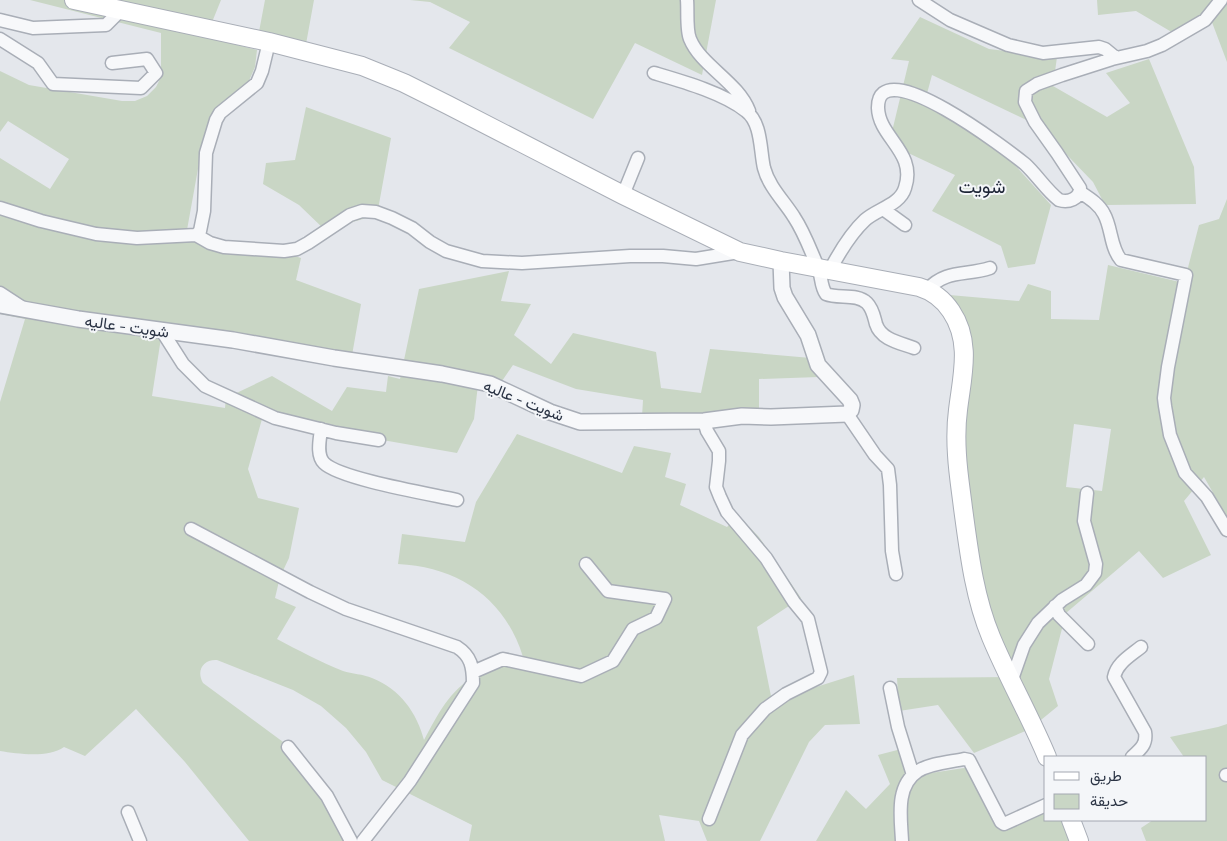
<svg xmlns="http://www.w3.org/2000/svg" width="1227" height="841" font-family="'Exo 2',Vazirmatn,sans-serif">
<rect width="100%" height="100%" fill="#e4e7ec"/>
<path fill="#c9d6c5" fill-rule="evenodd" d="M 30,0 L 221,0 L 206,37 L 257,50 L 255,67 L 248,83 L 203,141 L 185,241 L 279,251 L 301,258 L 296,280 L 361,304 L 351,361 L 161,338 L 152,396 L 225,408 L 226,398 L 272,376 L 332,411 L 347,387 L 386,392 L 388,376 L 400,379 L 419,289 L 509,271 L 501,301 L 531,304 L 514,335 L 551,364 L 573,333 L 656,352 L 661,388 L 701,393 L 710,349 L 811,358 L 819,377 L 759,379 L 759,423 L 642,417 L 643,400 L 576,389 L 513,365 L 502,381 L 479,376 L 474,419 L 457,453 L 262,419 L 248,469 L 258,498 L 299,508 L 289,558 L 280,577 L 275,598 L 296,607 L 277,639 C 298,650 320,662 343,671 C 352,674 363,674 372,678 C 400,689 417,713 424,740 C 438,714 449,691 476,675 C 491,667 508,664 523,657 C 505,598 458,567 398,564 L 402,534 L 465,542 L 476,502 L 517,434 L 622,473 L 634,446 L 671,453 L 665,477 L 686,484 L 680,505 L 727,527 L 738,515 L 759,537 L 801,598 L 757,627 L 772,701 L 854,675 L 860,724 L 825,725 L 809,742 L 760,841 L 707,841 L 699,821 L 659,815 L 665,841 L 469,841 L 472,825 L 382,780 L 366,752 L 346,728 L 321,706 L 293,690 L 217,660 C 203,659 196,671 203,683 L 298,753 L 360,841 L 249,841 L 185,762 L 136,709 L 85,756 L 64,747 C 48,758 19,754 0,751 L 0,402 L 25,319 L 0,314 L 0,158 L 50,189 L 69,159 L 8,121 L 0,132 L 0,71 L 29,85 L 122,101 L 135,101 L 147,96 L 156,87 L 159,81 L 161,74 L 161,33 Z
M 265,0 L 314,0 L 306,44 L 258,37 Z
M 410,0 L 716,0 L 702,75 L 635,43 L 593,119 L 449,48 L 470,22 L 430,2 Z
M 1097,0 L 1227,0 L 1227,62 L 1210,17 L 1175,34 L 1136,11 L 1098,15 Z
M 920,17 L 989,49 L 1057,57 L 1053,86 L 1107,117 L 1130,103 L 1106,73 L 1149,59 L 1194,167 L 1196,204 L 1105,205 L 1093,182 L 1039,126 L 932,75 L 925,101 L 995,143 L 1051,205 L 1035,264 L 1008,268 L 1001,246 L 932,211 L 955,175 L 889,144 L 909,61 L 891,59 Z
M 306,107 L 391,138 L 377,215 L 325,230 L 299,205 L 263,184 L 266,163 L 295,160 Z
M 1227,199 L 1227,517 L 1204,477 L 1184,501 L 1211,555 L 1163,578 L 1139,551 L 1066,613 L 1049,679 L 1058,706 L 1030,729 L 974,753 L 938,705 L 899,711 L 897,678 L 1012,677 L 981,605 L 954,434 L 962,337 L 938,294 L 1019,301 L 1028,284 L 1051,291 L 1051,319 L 1099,320 L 1108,265 L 1184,283 L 1199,225 L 1219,219 ZM 1074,424 L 1111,429 L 1102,491 L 1066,487 Z
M 1227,724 L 1227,841 L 1146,841 L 1141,828 L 1153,820 L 1206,820 L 1206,757 L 1184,757 L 1170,737 L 1218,727 Z
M 909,747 L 918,775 L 977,766 L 1005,827 L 1046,806 L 1046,820 L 1078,820 L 1088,841 L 816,841 L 846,790 L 866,809 L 890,784 L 878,755 Z"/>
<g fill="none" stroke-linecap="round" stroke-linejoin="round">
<defs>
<path id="minor" d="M 687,0 C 688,10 686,30 690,39 C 701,66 738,82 749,111
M 919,0 L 950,20 L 1008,45 L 1043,53 L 1099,47 L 1105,49 L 1116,58
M 0,20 L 33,28 L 106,25 L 121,10
M 0,39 L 38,63 L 53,84 L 141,88 L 156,73 L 147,59 L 112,63
M 654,73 C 681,81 724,93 746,111 C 762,123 760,151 764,168 C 769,187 784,201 794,217 C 804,232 810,249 817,265 C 822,274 820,286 826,294 C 838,299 857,293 867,303 C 873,309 874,317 876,324 C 881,340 901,343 914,348
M 1080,192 C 1089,198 1099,204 1104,214 C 1112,228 1110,247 1121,260 L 1186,275 L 1168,367 L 1164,398 L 1165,406 L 1170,435 L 1185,473 L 1207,497 L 1227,530
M 623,195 L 638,158
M 0,208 L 41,221 L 96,234 L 137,238 L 196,235 L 200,231 L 204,211 L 206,153 L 216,120 L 220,113 L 257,83 L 262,71 L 269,42
M 883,209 L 905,225
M 196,235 L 210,243 L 224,247 L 284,251 L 297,249 L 308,243 L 350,215 L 362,211 L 376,212 L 392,218 L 412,228 L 430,242 L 446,251 L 482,261 L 522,263 L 630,256 L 663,256 L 696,259 L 739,252
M 830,270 C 839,253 850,234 865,220 C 877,209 900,205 905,188 C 917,152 879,138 878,108 C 877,49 1010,152 1025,164 C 1037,175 1046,190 1059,200 C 1068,203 1080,199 1080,188 L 1057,153 L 1035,122 L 1025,102 L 1026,91 L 1037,84 L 1062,75 L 1112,59 L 1147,51 L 1162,45 L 1205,20 L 1221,0
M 927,290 C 946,269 966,276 990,268
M 0,293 L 23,308
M 162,331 L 183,364 L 205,386 L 275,418 L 336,433 L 379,440
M 847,414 L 875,455 L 888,469 L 890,485 L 892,551 L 896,574
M 704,421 L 707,431 L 719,451 L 719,461 L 716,487 L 720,497 L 727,512 L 766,558 L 794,602 L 808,619 L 821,672 L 818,678 L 786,694 L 765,709 L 742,735 L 709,819
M 321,429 C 320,439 316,455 324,463 C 340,479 430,494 457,500
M 191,529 L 310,592 L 346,609 L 457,647 C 471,656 473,667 473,683 L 410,781 L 363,841
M 1055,606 L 1059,615 L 1088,644
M 473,672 L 503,659 L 581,676 L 613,661 L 633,629 L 656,618 L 665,599 L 608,591 L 586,564
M 1011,682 L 1024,645 L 1038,623 L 1062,600 L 1086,585 L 1095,573 L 1096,564 L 1084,521 L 1087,493
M 890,688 L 898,727 L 913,775
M 288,747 L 327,796 L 351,841
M 1132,757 C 1141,749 1147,744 1145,732 L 1114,677 C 1117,663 1130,656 1141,647
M 1226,775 L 1227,775
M 128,812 L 140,841
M 902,841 C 901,818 895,786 918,771 C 931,763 950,762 964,759 L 969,760 L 1001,822 L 1004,824 L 1046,805"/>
<path id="tertiary" d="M 0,305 L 78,319 L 233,340 L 334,358 L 442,374 L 490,384 L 550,412 L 580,422 L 704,421 L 742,416 L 771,417 L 847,414 L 851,410 L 852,405 L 850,400 L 818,365 L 808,335 L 785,297 L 782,288 L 781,261"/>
<path id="secondary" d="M 74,0 L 269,42 L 362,66 L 404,83 L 448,105 L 623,195 L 740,252 L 781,261 L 919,287 C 932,291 943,299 951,311 C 972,342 962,376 958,410 C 956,425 956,440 957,455 C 958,473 961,491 963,508 C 969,552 974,596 991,637 C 1008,678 1030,716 1047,757
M 1071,820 L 1079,841"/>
</defs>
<use href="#minor" stroke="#a9aeb7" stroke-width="15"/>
<use href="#tertiary" stroke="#a9aeb7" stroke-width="18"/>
<use href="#secondary" stroke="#a9aeb7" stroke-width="20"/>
<use href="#minor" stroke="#f7f8fa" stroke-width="12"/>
<use href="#tertiary" stroke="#f7f8fa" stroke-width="15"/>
<use href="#secondary" stroke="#fff" stroke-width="18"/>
</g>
<g text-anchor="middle" stroke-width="4" stroke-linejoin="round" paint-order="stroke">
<g font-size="16" fill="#2b3445" stroke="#f4f6f9">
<text transform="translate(127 326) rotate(8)" y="6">شويت - عاليه</text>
<text transform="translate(524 400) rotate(22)" y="6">شويت - عاليه</text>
</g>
<g font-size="19" fill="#1d2536" stroke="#f4f6f9">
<text x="982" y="193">شويت</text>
</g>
</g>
<rect x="1044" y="756" width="162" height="65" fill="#f4f6f9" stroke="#a4a8b1"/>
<rect x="1054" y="772" width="25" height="8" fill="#ffffff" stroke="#a4a8b1"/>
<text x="1090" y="781" font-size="15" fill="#2b3445">طريق</text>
<rect x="1054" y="794" width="25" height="15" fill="#c9d6c5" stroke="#a4a8b1"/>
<text x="1090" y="806" font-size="15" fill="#2b3445">حديقة</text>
</svg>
